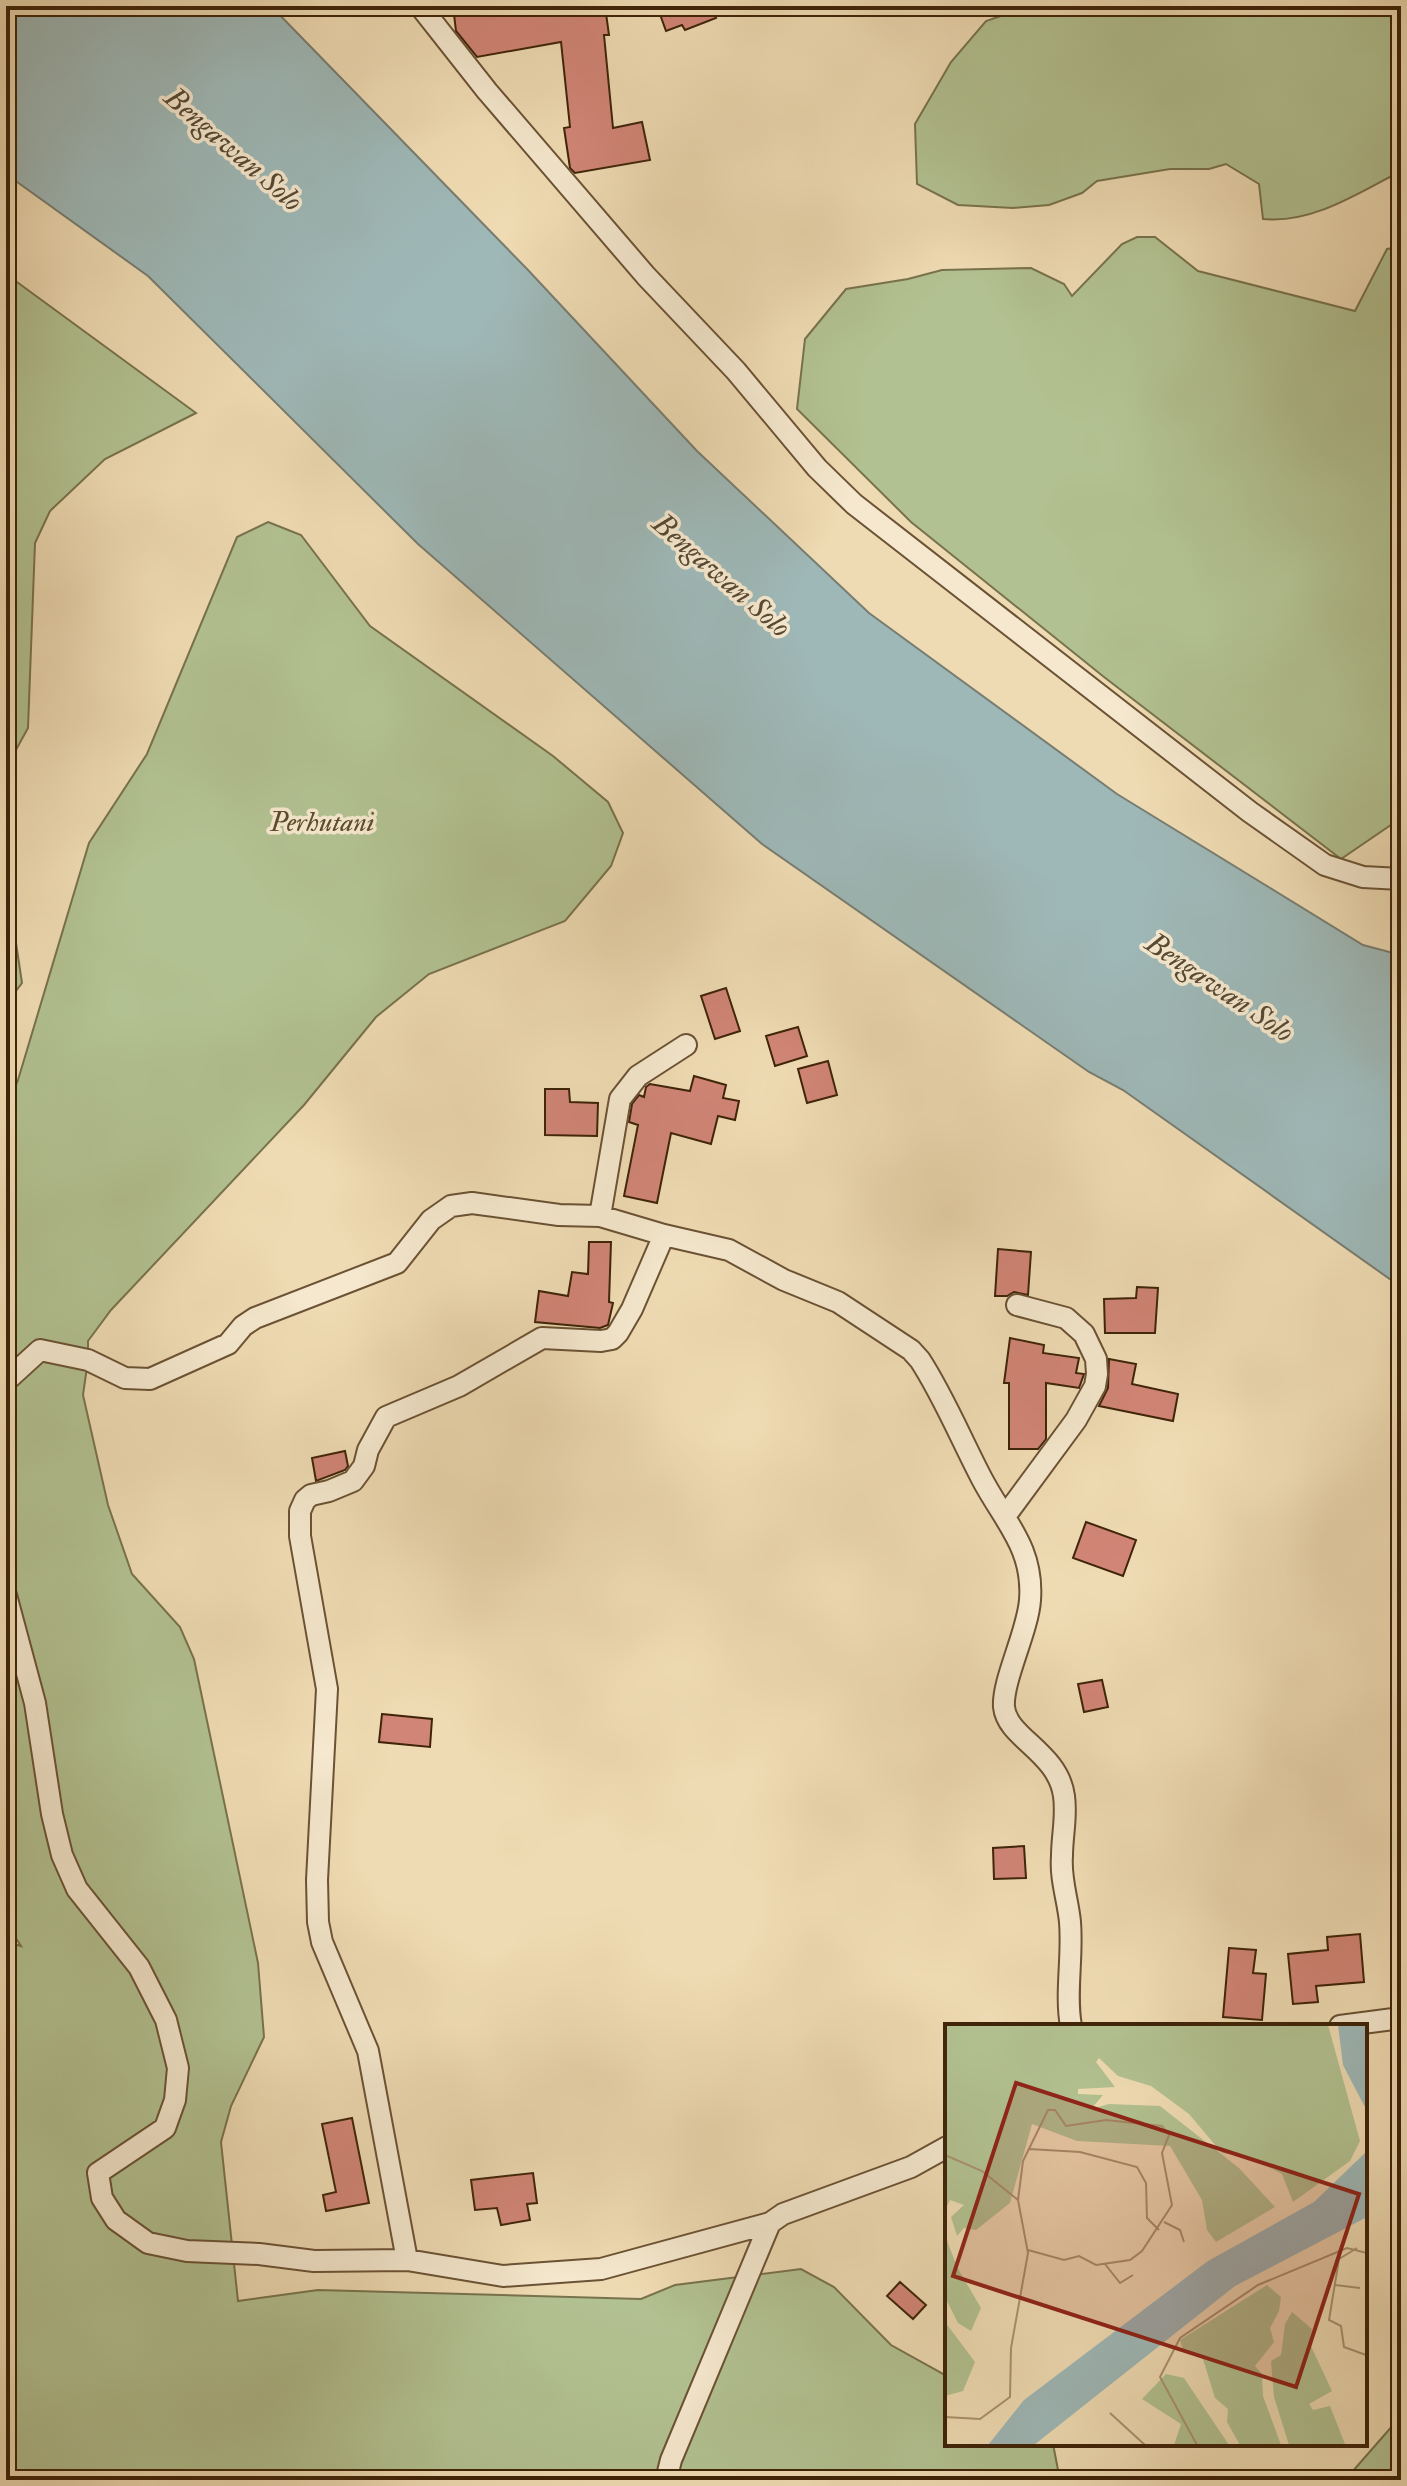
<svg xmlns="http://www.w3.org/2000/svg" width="1407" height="2486" font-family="'IM FELL Double Pica',serif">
<rect width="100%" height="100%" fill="#efdbb3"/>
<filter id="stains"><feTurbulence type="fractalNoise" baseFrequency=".0025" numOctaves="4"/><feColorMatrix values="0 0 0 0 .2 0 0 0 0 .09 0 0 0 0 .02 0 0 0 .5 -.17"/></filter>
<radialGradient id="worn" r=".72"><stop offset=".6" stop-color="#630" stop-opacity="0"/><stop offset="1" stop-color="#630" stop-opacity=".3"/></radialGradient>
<path fill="#b2c191" stroke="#78724d" stroke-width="2" d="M 1030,6 L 1076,8 L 1079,6 L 1401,6 L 1401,171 C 1359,193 1312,224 1263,219 L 1259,184 L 1226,164 L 1209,169 L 1170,169 L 1097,181 L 1082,193 L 1049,205 L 1013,208 L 958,205 L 917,184 L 915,124 L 951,62 L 986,21 Z
M 1137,237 L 1155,237 L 1198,271 L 1355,311 L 1387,249 L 1401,247 L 1401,818 L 1341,859 L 1104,677 L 911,522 L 797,409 L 805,339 L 846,289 L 908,279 L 942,270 L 1031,268 L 1064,284 L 1072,296 L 1122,244 Z
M 6,274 L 196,413 L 105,459 L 50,511 L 35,543 L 28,728 L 6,768 Z
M 268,522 L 301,535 L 370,626 L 553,756 L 608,802 L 623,833 L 611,866 L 565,921 L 429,974 L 376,1017 L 304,1105 L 111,1310 L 88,1341 L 88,1360 L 83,1395 L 108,1505 L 132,1574 L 180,1627 L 194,1659 L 258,1963 L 264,2037 L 231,2106 L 221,2142 L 238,2301 L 318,2290 L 641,2299 L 675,2285 L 801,2269 L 834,2287 L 891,2345 L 947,2376 L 947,2444 L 1053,2444 L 1060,2480 L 6,2480 L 6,1942 L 21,1946 L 6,1923 L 6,1110 L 18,1080 L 89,843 L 147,754 L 237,537 Z
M 6,876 L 22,983 L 6,1004 Z
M 1401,2416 L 1401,2480 L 1345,2480 Z"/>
<path fill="#9eb8b7" stroke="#787d71" stroke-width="2" d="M 6,6 L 271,6 L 528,270 L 697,451 L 869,613 L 1117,794 L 1363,945 L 1401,955 L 1401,1287 L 1123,1090 L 1089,1072 L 762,844 L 418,544 L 148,276 L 6,174 Z"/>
<path fill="#d18576" stroke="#3f2409" stroke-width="2" d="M 453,6 L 605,6 L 609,35 L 604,35 L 613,128 L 642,122 L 650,160 L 575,173 L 570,168 L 564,128 L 570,127 L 561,42 L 477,57 L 456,31 Z
M 657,6 L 710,6 L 716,18 L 685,30 L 682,25 L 666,31 Z
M 726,988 L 740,1031 L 715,1039 L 701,996 Z
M 798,1027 L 807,1056 L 775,1066 L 766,1036 Z
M 828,1061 L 837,1095 L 807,1103 L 798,1069 Z
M 694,1076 L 726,1085 L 723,1098 L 739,1101 L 735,1120 L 718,1116 L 711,1144 L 671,1133 L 657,1203 L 624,1196 L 638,1125 L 629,1122 L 632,1104 L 639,1095 L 644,1097 L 646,1087 L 650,1084 L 690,1091 Z
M 545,1089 L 569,1089 L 570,1102 L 598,1103 L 597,1136 L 545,1135 Z
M 589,1242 L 611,1242 L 609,1302 L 613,1303 L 608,1325 L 600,1328 L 535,1322 L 539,1291 L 568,1296 L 572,1272 L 588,1274 Z
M 998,1249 L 1031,1252 L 1028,1295 L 1014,1292 L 1007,1296 L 995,1296 Z
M 1137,1287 L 1158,1288 L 1155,1333 L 1105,1333 L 1104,1299 L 1136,1298 Z
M 1010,1338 L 1044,1345 L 1043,1353 L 1079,1358 L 1076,1373 L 1084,1374 L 1079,1388 L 1046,1383 L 1046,1439 L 1038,1449 L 1009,1449 L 1009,1383 L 1004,1383 Z
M 1109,1359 L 1136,1364 L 1132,1384 L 1178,1394 L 1173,1421 L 1099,1406 L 1108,1388 Z
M 345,1451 L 348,1466 L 345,1470 L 316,1481 L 312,1458 Z
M 1086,1522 L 1136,1540 L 1123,1576 L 1073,1558 Z
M 1102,1680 L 1108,1707 L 1084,1712 L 1078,1684 Z
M 382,1714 L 432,1719 L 430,1747 L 379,1742 Z
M 1024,1846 L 1026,1878 L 994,1879 L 993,1848 Z
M 1360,1934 L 1364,1982 L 1316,1986 L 1318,2002 L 1293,2004 L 1288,1954 L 1328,1950 L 1327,1937 Z
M 1229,1948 L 1256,1950 L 1253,1973 L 1266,1974 L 1262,2020 L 1223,2017 Z
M 352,2118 L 369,2203 L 326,2211 L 323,2195 L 336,2192 L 322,2124 Z
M 533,2173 L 537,2203 L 527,2204 L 530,2220 L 501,2225 L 497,2208 L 475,2210 L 471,2180 Z
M 900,2282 L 926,2305 L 913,2319 L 887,2296 Z"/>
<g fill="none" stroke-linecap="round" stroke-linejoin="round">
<defs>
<path id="minor" d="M 420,6 L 487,91 L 646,276 L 736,371 L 817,468 L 854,504 L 1250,812 L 1325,865 L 1363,877 L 1401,879
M 600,1216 L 620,1099 L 638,1076 L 686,1045
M 6,1381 L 40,1350 L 88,1360 L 125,1378 L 150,1379 L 228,1344 L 243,1326 L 255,1318 L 397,1263 L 431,1220 L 451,1206 L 472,1203 L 559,1215 L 600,1216 L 664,1235 L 729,1250 L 784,1280 L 838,1302 L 911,1350 L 920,1360 C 944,1397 961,1439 982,1479 C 1004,1521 1034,1548 1030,1600 C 1028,1631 1002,1681 1004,1707 C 1007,1738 1058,1752 1064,1796 C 1067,1817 1062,1835 1062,1856 C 1060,1879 1068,1900 1070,1922 C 1073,1956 1065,1994 1071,2026
M 1006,1515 L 1076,1420 L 1095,1386 L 1097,1374 L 1096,1359 L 1084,1334 L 1066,1318 L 1017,1305
M 6,1595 L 35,1703 L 52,1814 L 62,1855 L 77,1889 L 139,1967 L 166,2020 L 178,2068 L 175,2100 L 165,2128 L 98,2173 L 102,2198 L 116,2220 L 148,2243 L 187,2251 L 259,2254 L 314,2261 L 407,2260 L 503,2276 L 601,2269 L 770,2223
M 1340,2026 L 1401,2018
M 407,2260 L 368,2051 L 322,1942 L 318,1922 L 317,1880 L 327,1689 L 300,1536 L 300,1511 L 305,1500 L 311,1495 L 329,1491 L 353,1481 L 364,1466 L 368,1450 L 386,1417 L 459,1386 L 542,1338 L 601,1341 L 612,1339 L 618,1333 L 632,1309 L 664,1235
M 666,2480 L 671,2460 L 770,2223 L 783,2214 L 911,2167 L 947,2147"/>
</defs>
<use href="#minor" stroke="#6b5234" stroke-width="24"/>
<use href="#minor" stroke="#f5e8ce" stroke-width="20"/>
</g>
<g text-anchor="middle" stroke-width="7" stroke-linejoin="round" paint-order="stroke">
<g font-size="28" font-style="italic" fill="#5c4b2b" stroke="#f5e8ce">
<text x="322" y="831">Perhutani</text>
</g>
<g font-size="30" font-style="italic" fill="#574934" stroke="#f5e8ce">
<text transform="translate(234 149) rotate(41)" y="10">Bengawan Solo</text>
<text transform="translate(722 575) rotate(41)" y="10">Bengawan Solo</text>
<text transform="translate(1220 987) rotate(34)" y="10">Bengawan Solo</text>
</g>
</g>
<g transform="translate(945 2024)">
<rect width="422" height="422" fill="#efdbb3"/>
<path d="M 0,1 L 383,1 L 415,117 L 405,137 L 348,178 L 337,150 L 305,133 L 277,129 L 244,90 L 206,62 L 173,52 L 154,34 L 151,38 L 170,63 L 133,65 L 133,70 L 158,71 L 146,85 L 164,80 L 215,82 L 294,144 L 330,183 L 271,218 L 262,206 L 257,176 L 225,122 L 132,117 L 87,100 L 65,179 L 31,206 L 19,204 L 12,212 L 6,193 L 19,181 L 5,176 L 0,186 ZM 0,211 L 12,243 L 36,284 L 26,307 L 13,299 L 0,273 ZM 322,261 L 336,273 L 334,287 L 325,304 L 329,318 L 310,342 L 317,350 L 318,372 L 336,421 L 295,421 L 282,398 L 283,385 L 270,374 L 258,335 L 238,326 L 235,316 ZM 347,288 L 367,305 L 364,318 L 387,367 L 364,380 L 368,386 L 385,382 L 400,420 L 408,421 L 344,421 L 329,373 L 326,337 L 336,331 L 340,300 ZM 0,298 L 30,338 L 18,367 L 0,372 ZM 221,350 L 239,354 L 284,421 L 229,421 L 236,400 L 197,375 Z" fill="#b2c191"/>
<path d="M 393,1 L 422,1 L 422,87 L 398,41 ZM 422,127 L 422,193 L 290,262 L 89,421 L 43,421 L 79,376 L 263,237 L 369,178 Z" fill="#9eb8b7"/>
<path fill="none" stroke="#a9926f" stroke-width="2" d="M 84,125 L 135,128 L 192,143 L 201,159 L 202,194 L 214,206M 0,131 L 37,147 L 73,176 L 83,229 L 66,324 L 65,373 L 35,395 L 0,393M 73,176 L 78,137 L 103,86 L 110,86 L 121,102 L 161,96 L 217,102 L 224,111 L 217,129 L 227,181 L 197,227 L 185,236 L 151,241 L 134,232 L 119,236 L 83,226M 219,198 L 235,206 L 239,218M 412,224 L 394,235 L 384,296 L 396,302 L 399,323 L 421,331M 160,240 L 175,259 L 188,251M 390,261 L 415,264M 165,389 L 200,421M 252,421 L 215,353 L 235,314 L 313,261 L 402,224 L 422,229"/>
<path fill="#8f2418" fill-opacity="0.15" stroke="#8f2418" stroke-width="4" d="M 71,59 L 414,170 L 351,363 L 8,252 Z"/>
<rect width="422" height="422" fill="none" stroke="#3f2409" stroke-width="4"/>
</g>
<rect width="1407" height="2486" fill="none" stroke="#efdbb3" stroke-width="32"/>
<rect x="8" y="8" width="1391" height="2470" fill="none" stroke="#3f2409" stroke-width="4"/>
<rect x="16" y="16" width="1375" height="2454" fill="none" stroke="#3f2409" stroke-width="2"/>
<rect width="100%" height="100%" filter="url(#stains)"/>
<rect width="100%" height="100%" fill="url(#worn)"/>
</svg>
